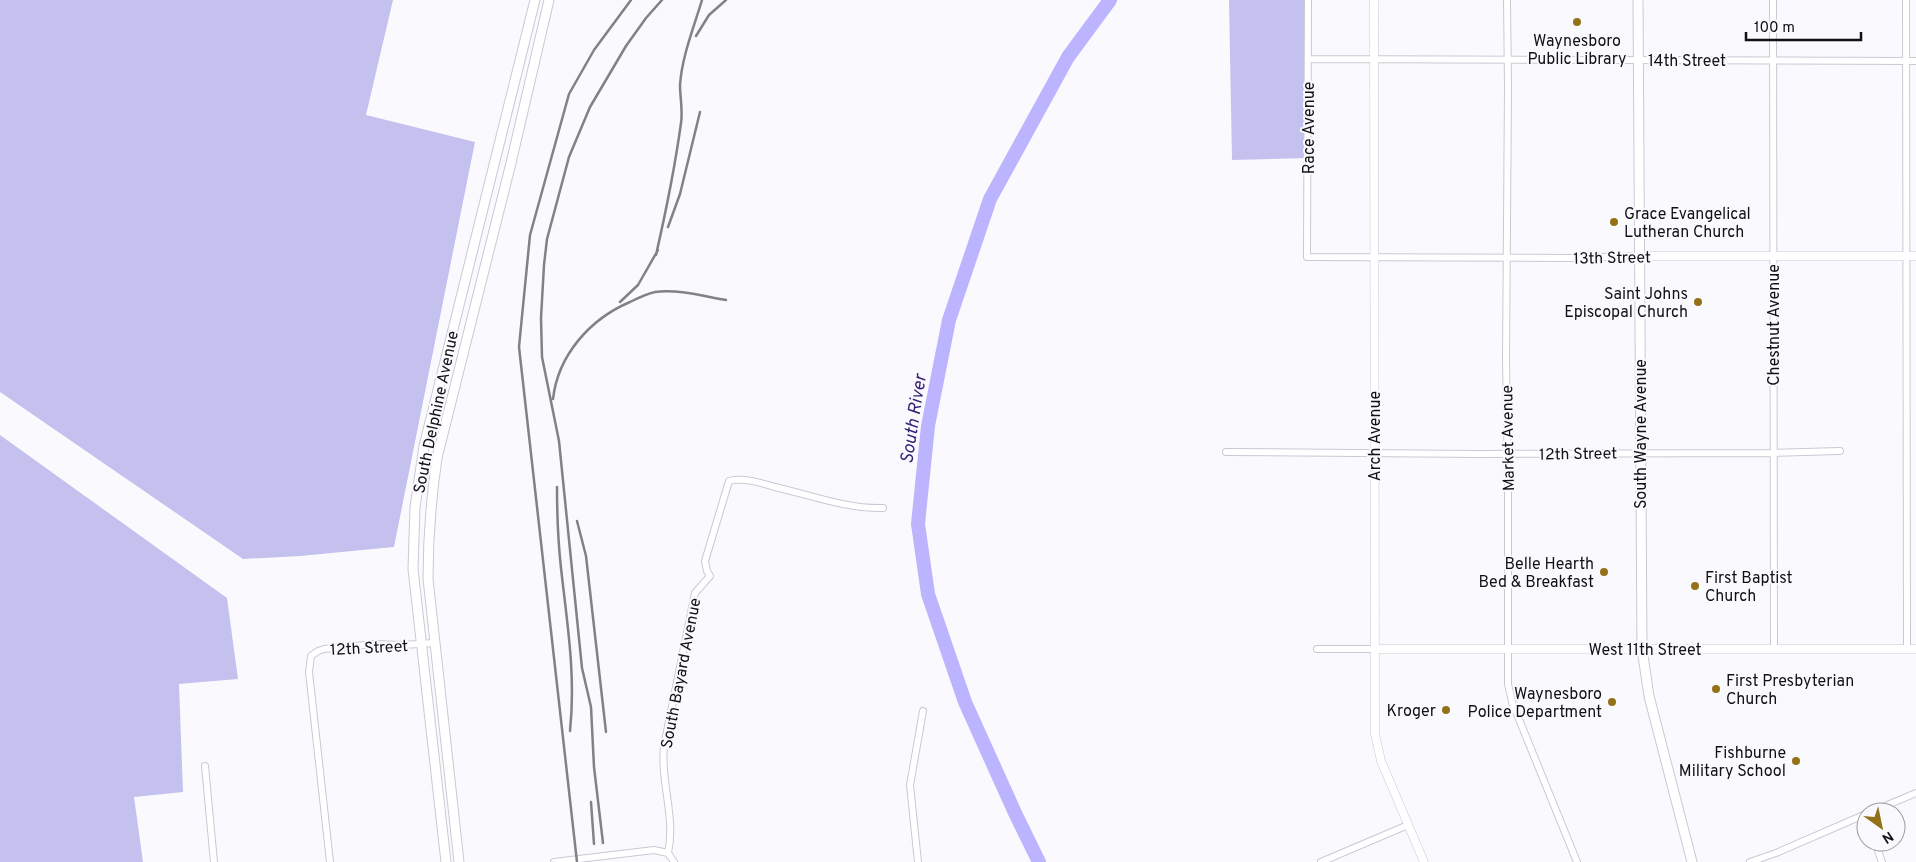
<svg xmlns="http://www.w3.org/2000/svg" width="1916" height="862" font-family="Overpass,sans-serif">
<rect width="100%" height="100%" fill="#fafafe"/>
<path fill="#c5c1ef" d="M 0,0 L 393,0 L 366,115 L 475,142 L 394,547 L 300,556 L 243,559 L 0,392 Z
M 1229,0 L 1304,0 L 1307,158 L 1232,160 Z
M 0,435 L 227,598 L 238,679 L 179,684 L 183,792 L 134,797 L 143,862 L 0,862 Z"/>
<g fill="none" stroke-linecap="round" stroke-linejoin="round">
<path stroke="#bcb4fe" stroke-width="14" d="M 1039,862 L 1015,813 L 965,702 L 928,594 L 918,524 L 928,426 L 949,320 L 990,199 L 1068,57 L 1110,0"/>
<defs>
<path id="minor" d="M 1308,0 L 1307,257 L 1574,258 L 1639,256
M 1507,0 L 1508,86 L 1506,361 L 1508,479 L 1508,684 L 1512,702 L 1577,862
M 1773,0 L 1774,649
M 1906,0 L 1907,649
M 1308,59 L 1916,61
M 1226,452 L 1480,454 L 1773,453 L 1840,451
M 1317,649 L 1374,649
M 205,766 L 214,862
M 1871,812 L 1916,793
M 1875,842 L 1882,862
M 668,853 C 676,817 660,782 664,746 L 695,593 L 710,576 L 707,571 L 705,561 L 729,481 C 743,477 761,483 775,487 C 810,495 847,509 883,508
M 330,862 L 309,672 L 311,656 L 318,651 L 324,649 L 375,644 L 403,645 L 434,643
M 554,862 L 654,850 L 668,853 L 674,862
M 918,862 L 910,785 L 923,711
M 1321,862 L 1408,825
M 1750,862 L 1776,853 L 1866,814"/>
<path id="tertiary" d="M 1374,0 L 1375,734 L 1381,761 L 1424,862
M 1639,256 L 1916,256
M 1374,649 L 1916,649"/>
<path id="secondary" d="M 1638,0 L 1642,649 L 1649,696 L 1692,862
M 446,862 L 413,569 L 415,507 L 424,446 L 535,0
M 459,862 L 428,579 C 428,538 431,499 437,458 L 511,163 L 549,0"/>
</defs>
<use href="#minor" stroke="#c9c9d3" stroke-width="8"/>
<use href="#tertiary" stroke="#c9c9d3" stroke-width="9"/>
<use href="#secondary" stroke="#c9c9d3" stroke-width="11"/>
<use href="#minor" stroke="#fff" stroke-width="6"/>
<use href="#tertiary" stroke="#fff" stroke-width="8"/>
<use href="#secondary" stroke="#fff" stroke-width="9"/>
<path stroke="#828286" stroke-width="2.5" d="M 696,36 L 709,15 L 726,0
M 668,227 L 680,194 L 700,112
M 656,255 C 666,211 675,167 681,123 C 683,111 680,97 680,85 C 682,56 694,27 702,0
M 620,302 L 638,285 L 658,250
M 553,399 C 558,355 590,319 630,302 C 638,298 646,294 655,292 C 678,289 703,296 726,300
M 557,487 C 557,514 558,541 561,568 C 567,623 576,675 570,731
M 577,521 L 586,556 L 606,732
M 591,802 L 594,844
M 603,843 L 594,767 L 591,707 L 582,668 L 559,441 L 542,357 L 541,318 L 544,265 L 547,239 L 569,157 L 590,107 L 626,46 L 646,18 L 662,0
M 577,862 L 519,347 L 530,235 L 569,94 L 594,50 L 631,0"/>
</g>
<g fill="#947018" stroke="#fafafe" stroke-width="2">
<circle cx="1577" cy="22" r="5"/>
<circle cx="1614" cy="222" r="5"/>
<circle cx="1698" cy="302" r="5"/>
<circle cx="1604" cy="572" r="5"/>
<circle cx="1695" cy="586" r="5"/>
<circle cx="1716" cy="689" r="5"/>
<circle cx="1612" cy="702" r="5"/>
<circle cx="1446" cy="710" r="5"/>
<circle cx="1796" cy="761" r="5"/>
</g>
<g text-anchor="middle" stroke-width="4" stroke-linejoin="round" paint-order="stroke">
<g font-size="16" fill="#111114" stroke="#fafafe" text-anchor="end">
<text x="1577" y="46" text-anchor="middle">Waynesboro<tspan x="1577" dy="18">Public Library</tspan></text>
<text x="1624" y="219" text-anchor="start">Grace Evangelical<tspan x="1624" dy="18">Lutheran Church</tspan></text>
<text x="1688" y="299">Saint Johns<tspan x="1688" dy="18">Episcopal Church</tspan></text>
<text x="1594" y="569">Belle Hearth<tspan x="1594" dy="18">Bed &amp; Breakfast</tspan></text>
<text x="1705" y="583" text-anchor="start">First Baptist<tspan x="1705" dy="18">Church</tspan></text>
<text x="1726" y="686" text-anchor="start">First Presbyterian<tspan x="1726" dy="18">Church</tspan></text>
<text x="1602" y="699">Waynesboro<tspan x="1602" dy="18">Police Department</tspan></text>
<text x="1436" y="716">Kroger</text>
<text x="1786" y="758">Fishburne<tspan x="1786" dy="18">Military School</tspan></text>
</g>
<g font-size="16" fill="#111114" stroke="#fafafe">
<text x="1687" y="66">14th Street</text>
<text transform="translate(1308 128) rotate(-90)" y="6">Race Avenue</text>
<text transform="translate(1612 257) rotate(-1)" y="6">13th Street</text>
<text transform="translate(1773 325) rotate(-90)" y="6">Chestnut Avenue</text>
<text transform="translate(435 412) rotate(-78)" y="6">South Delphine Avenue</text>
<text transform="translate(1640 434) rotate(-90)" y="6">South Wayne Avenue</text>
<text transform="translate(1374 436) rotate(-90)" y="6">Arch Avenue</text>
<text transform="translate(1507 438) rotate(-91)" y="6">Market Avenue</text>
<text transform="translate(1578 453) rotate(-1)" y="6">12th Street</text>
<text transform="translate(369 647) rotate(-3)" y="6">12th Street</text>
<text x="1645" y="655">West 11th Street</text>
<text transform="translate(680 673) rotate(-79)" y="6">South Bayard Avenue</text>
</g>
<g font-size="18" font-style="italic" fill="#372175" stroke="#fafafe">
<text transform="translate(913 419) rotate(-81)" y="6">South River</text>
</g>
</g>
<g transform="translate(1881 827) rotate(147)"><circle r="24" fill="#fafafe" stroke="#9d9da0"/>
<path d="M0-4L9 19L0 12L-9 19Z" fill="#947018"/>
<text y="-8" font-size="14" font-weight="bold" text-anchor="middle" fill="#111114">N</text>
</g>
<path d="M1746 32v8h115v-8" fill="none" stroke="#111114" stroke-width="2.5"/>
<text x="1754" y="32" font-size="15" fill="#111114" stroke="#fafafe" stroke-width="4" paint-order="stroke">100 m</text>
</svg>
